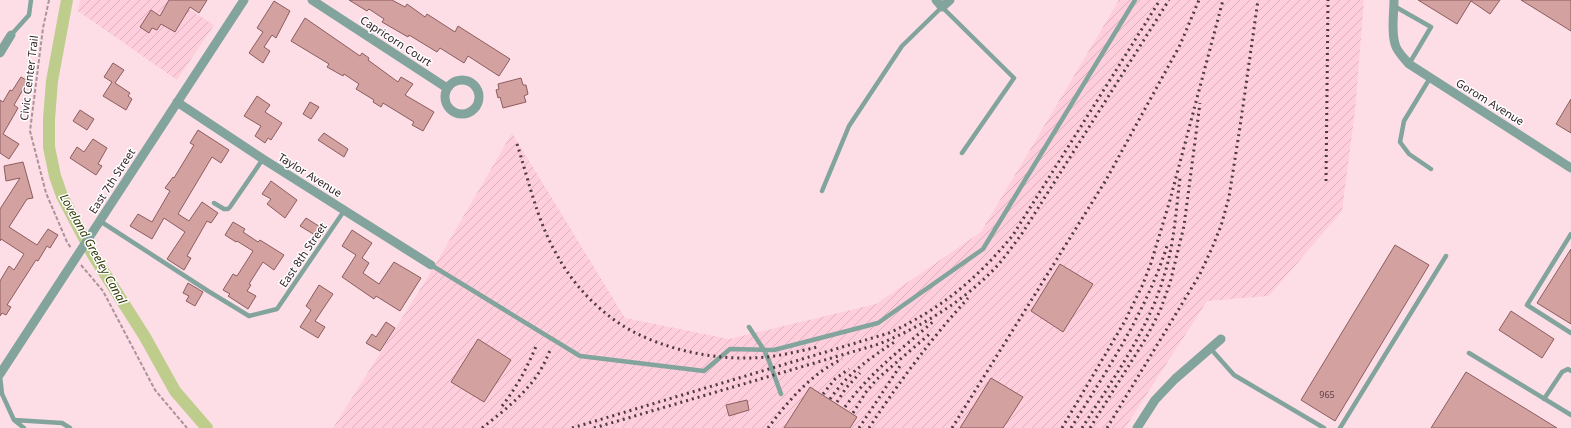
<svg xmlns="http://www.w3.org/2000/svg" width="1571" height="428" font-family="'Noto Sans',sans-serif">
<defs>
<pattern id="industrial-furrows" width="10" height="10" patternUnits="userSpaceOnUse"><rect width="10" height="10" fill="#fecedc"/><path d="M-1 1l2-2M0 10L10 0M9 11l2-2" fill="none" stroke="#dab1bd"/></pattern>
</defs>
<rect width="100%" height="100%" fill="#fddee7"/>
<path fill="url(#industrial-furrows)" d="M 80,0 L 175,0 L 214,25 L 177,80 L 78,11 Z
M 1119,0 L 1364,0 L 1355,111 L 1342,211 L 1269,296 L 1207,301 L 1125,428 L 333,428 L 431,272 L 512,133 L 625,318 L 729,339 L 876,304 L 981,232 Z"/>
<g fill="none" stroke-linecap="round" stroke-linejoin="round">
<path stroke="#becc8c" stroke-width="12" d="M 67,0 L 52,81 L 49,119 L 49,147 L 55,176 L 62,196 L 93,255 L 145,337 L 175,391 L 207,428"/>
</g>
<path fill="#d4a1a1" stroke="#8b5d5d" d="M 169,0 L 207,0 L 199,13 L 190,7 L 175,32 L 161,24 L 157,30 L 152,28 L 149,33 L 140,27 L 151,10 L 160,16 Z
M 349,0 L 392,0 L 405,7 L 407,4 L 425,17 L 427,14 L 455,32 L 458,26 L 510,59 L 499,76 L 468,56 L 464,63 L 440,48 L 437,52 L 409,35 L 408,37 L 382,22 L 384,19 L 369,9 L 367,11 Z
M 1418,0 L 1500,0 L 1490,14 L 1471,1 L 1457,24 Z
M 1521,0 L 1571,0 L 1571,31 Z
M 274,1 L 290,11 L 276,38 L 272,35 L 264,47 L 270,51 L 263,63 L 249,53 L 263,32 L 257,28 Z
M 305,18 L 360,56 L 362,53 L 369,58 L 368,60 L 398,82 L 401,77 L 413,84 L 405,95 L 434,112 L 423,131 L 412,125 L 414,122 L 383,103 L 381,107 L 373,102 L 374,100 L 356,89 L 359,84 L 344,74 L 343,76 L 327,67 L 329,64 L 291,41 Z
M 113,63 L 124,70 L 115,83 L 130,93 L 128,96 L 132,99 L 126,110 L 103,96 L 112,82 L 104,77 Z
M 21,77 L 28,81 L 14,105 L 18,108 L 3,134 L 19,144 L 9,159 L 0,153 L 0,100 L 3,102 L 10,90 L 12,91 Z
M 521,78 L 523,85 L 526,85 L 528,94 L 524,96 L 526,102 L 503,108 L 500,97 L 498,98 L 496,90 L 499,89 L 498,84 Z
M 257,96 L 270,105 L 265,112 L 282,123 L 271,140 L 268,138 L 265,143 L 255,136 L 261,126 L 244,116 Z
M 1571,99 L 1571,133 L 1556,124 Z
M 310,102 L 319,107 L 311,119 L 303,114 Z
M 80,110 L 94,119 L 87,130 L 73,121 Z
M 198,130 L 229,150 L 221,163 L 212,157 L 178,214 L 189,221 L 202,202 L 218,213 L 211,223 L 207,221 L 187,256 L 191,258 L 184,270 L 167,259 L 185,232 L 164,218 L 152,239 L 130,226 L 138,214 L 152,222 L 170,191 L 165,188 L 173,177 L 174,178 L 194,145 L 190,143 Z
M 324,133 L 348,149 L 344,157 L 318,140 Z
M 93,139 L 107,148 L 98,164 L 102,166 L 96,175 L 70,158 L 77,147 L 84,152 Z
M 23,162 L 33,198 L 27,199 L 9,227 L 37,245 L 48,229 L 58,235 L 50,248 L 47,246 L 38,261 L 36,260 L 7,305 L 11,307 L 6,315 L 2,313 L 0,316 L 0,281 L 9,266 L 14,270 L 24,254 L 1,239 L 0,241 L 0,209 L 20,178 L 6,181 L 4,166 Z
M 271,181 L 297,200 L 285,218 L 267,204 L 271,199 L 262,194 Z
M 306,218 L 325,230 L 320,238 L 300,226 Z
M 233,222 L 245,229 L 243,232 L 258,242 L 260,240 L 284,255 L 274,270 L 263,262 L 249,284 L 251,285 L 247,291 L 256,296 L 248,309 L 228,296 L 230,294 L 223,290 L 233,274 L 237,276 L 253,251 L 237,241 L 236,242 L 225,235 Z
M 352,230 L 372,243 L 362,258 L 369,263 L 363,273 L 379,284 L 394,262 L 421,278 L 400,311 L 376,296 L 374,299 L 342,277 L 356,255 L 342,246 Z
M 1395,245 L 1429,265 L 1335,421 L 1301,400 Z
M 1571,249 L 1571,324 L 1537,303 Z
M 1060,264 L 1093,284 L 1063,332 L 1031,311 Z
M 188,283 L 203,292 L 195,306 L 186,301 L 189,296 L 183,293 Z
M 319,285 L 333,294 L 315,321 L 325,327 L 318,338 L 300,327 L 311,310 L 306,306 Z
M 1511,311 L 1554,339 L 1542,358 L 1499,330 Z
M 386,322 L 395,328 L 380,351 L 366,343 L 372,334 L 376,337 Z
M 478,339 L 511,360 L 484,402 L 451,382 Z
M 1466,372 L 1557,428 L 1431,428 Z
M 991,378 L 1023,397 L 1003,428 L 960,428 Z
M 810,387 L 857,417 L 850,428 L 784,428 Z
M 747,400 L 749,410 L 729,416 L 726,405 Z"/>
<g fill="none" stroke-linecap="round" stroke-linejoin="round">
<path stroke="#ac929a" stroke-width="2" stroke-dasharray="4 2" stroke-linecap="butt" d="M 49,0 L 43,28 L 30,131 L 46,193 L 67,242 L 71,248
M 81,265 L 103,291 L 155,390 L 187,428"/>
<path stroke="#82a49c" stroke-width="4.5" d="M 1394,6 L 1431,27 L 1409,64
M 11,35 L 29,15 L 31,0
M 1430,78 L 1404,121 L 1400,142 L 1409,154 L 1431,169
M 822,191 L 849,126 L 902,46 L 942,7 L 1014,78 L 962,153
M 214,203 L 224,209 L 228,209 L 230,207 L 263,159
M 100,221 L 208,291 L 249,316 L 277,309 L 344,211
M 1571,234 L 1527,305 L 1571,333
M 431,265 L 580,356 L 704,371 L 730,349 L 774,350 L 878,323 L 983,249 L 1135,0
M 749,327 L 764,350 L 769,361 L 781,394
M 1210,348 L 1234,375 L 1324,428
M 1469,353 L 1571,415
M 0,376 L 2,394 L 14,420 L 62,423 L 70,428
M 1544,399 L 1562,372 L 1568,369 L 1571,371
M 14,420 L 24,428
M 1340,428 L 1446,256"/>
<path stroke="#82a49c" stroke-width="9" d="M 312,0 L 447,88
M 936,0 L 942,7 L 950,0
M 1394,0 C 1394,14 1391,31 1395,44 C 1397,52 1404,58 1409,64 L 1571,168
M 0,53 L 11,35
M445 97a17 17 0 1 1 34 0a17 17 0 1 1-34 0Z
M 177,102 L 263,159 L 431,265
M 0,374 L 244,0
M 1137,428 L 1155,400 L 1175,379 L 1221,339"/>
<path stroke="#4e3a41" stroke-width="3" stroke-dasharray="2 4" stroke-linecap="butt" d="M 517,144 C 529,181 537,221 557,255 C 573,285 600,313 630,330 C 665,349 710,359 749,358 C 773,358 795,352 818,347
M 1326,181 L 1328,0
M 823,394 L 835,379 L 849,369
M 830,399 C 849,372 869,359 896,341
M 837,402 L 846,388 L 860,373
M 502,406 C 517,387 528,366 537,344
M 845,407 C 871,371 902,349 935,320
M 853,413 L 866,392 L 877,379 L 932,332
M 482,428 C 500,414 519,399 533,381 C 541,371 546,360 551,348
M 572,428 L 889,333 C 941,309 977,279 1013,235 L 1160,0
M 594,428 L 879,344 C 923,326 966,300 999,264 C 1007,254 1015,243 1023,232 L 1169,0
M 768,428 C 788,401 811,374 842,359
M 859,428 L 902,363
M 869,428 C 899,382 931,339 968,298
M 952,428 L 1106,180 L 1180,45 L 1199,0
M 1062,428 L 1125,321 L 1143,284 L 1151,263 L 1170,200 L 1223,0
M 1071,428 C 1107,370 1146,312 1167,246
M 1082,428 C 1112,380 1148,331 1164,276 C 1174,245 1176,211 1180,178
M 1090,428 L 1146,338 L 1160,311 L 1170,283 L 1184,226 L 1200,103
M 1107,428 L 1200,274 L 1212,248 L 1221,226 L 1229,197 L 1240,127 L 1258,0"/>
</g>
<g text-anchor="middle" stroke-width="3" stroke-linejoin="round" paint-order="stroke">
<g font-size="9" fill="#5c4246">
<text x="1327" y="398">965</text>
</g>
<g font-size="11" fill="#342228" stroke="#fff">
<text transform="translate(396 41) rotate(33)" y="4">Capricorn Court</text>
<text transform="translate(29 78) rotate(-83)" y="4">Civic Center Trail</text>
<text transform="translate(1490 102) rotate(32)" y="4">Gorom Avenue</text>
<text transform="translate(310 175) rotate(32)" y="4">Taylor Avenue</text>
<text transform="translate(112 181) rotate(-57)" y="4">East 7th Street</text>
<text transform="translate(303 255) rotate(-56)" y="4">East 8th Street</text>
</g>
<g font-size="12" font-style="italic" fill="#323a08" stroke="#fff">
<text transform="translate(93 249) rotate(61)" y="4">Loveland Greeley Canal</text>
</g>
</g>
</svg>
